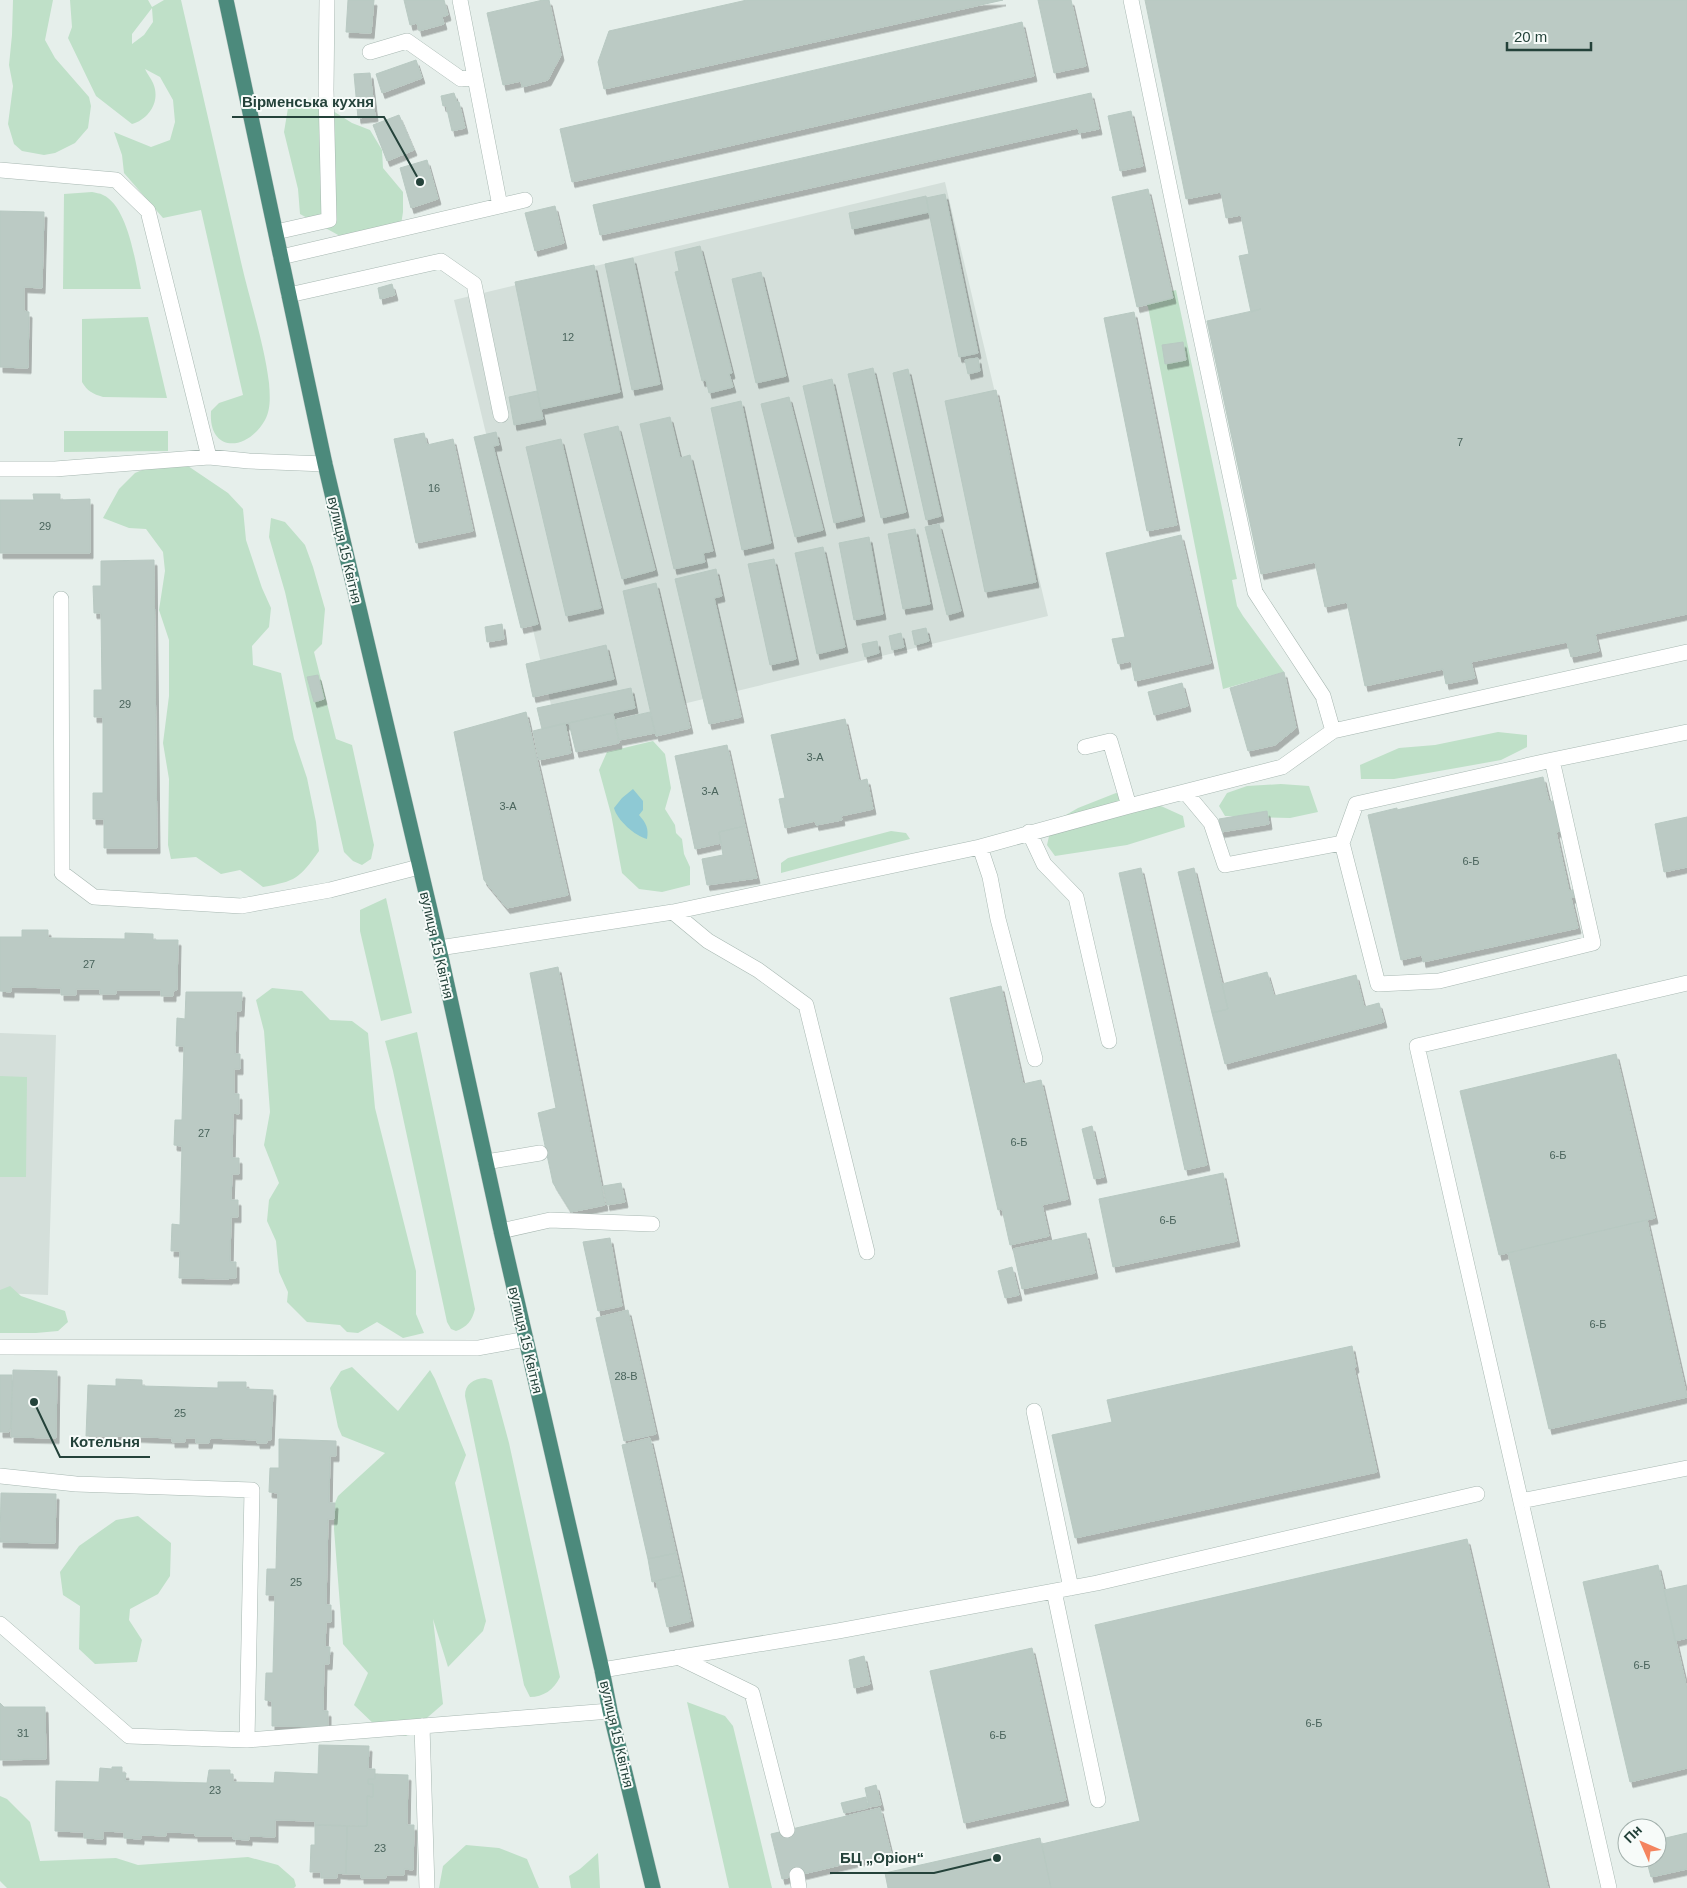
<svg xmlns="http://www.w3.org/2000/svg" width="1687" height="1888" font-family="Helvetica,sans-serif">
<defs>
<filter id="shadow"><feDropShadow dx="3" dy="5.5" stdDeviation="0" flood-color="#0004"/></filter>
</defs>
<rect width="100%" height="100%" fill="#e6efeb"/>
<path fill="#d4dfda" d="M 945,182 L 1048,616 L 558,734 L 454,300 Z
M 0,1033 L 56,1035 L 48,1295 L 0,1293 Z"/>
<path fill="#bfe0c8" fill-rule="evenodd" d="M 13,0 L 53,0 L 45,40 L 55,58 L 89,97 L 91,106 L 88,128 L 75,143 L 55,153 L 44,155 L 22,151 L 14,144 L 8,124 L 13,86 L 9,65 L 12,35 Z
M 70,0 L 148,0 L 152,7 L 164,0 L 181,0 C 201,87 221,174 241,262 C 250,302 264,342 269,383 C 270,396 271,409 265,420 C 247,452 208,453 211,411 L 219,403 L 243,395 L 201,210 L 163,218 L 124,173 L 122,155 L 114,132 L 151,147 L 170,140 L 175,122 L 173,100 L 160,77 L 145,69 C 147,74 151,78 153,83 C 161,101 149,119 132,124 L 96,96 L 68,38 L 72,27 ZM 152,8 L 153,22 L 144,35 L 132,44 L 132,34 Z
M 314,99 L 352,123 L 370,130 L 382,150 L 383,168 L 403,192 L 403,212 L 400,231 L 340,236 L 300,214 L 298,189 L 284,132 L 289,102 Z
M 92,192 C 95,193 100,193 103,195 C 128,206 136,265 141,289 L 63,289 L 64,194 Z
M 1176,290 L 1237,579 L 1232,580 L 1237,606 L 1243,616 L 1284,672 L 1223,689 L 1148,307 L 1145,302 L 1147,298 Z
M 148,317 L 167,398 L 103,397 C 93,394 87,391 82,382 L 82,319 Z
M 64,431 L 168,431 L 168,451 L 64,452 Z
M 154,465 L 188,466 L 228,493 L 243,509 L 246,540 L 262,588 L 271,608 L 269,627 L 252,646 L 253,665 L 281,673 L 294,739 L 307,778 L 316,822 L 319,851 C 299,879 296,881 263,887 L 240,870 L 221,874 L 196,857 L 171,859 L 168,845 L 169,779 L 163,743 L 169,696 L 169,640 L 159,610 L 165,571 L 163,552 L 146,529 L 129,528 L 103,518 L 119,489 L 135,473 Z
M 271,518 L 285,522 L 305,545 L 313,567 L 325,609 L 322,644 L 314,652 L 336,739 L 352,745 L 374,845 L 371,859 L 362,865 L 353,861 L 344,852 L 285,592 L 269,537 Z
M 1498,732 L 1527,735 L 1527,747 L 1501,760 L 1462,767 L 1394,779 L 1361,779 L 1360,765 L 1399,748 L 1435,745 Z
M 653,741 L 665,754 L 671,788 L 665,809 L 675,825 L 676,833 L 682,839 L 684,854 L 690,867 L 690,885 L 662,892 L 639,889 L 622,873 L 611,814 L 599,770 L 607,752 Z
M 1281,784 L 1309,786 L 1318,812 L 1290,818 L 1225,816 L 1219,806 L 1227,793 L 1247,786 Z
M 1116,793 L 1150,801 L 1183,816 L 1185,827 L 1127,845 L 1055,856 L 1047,845 L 1052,823 L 1078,808 Z
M 891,831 L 906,833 L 910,839 L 781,873 L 781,863 L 788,858 Z
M 386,898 L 412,1013 L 381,1021 L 360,931 L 360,910 Z
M 272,988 L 302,991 L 330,1020 L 352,1021 L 368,1033 L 375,1108 L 416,1271 L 416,1314 L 424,1333 L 403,1338 L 377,1322 L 358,1333 L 347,1332 L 340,1325 L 307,1322 L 287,1302 L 288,1292 L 279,1272 L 276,1241 L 267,1221 L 269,1200 L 279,1183 L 264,1145 L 270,1112 L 264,1031 L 256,1000 Z
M 417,1032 L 475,1309 C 472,1321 467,1327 456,1331 L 451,1329 L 447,1322 L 393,1071 L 385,1041 Z
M 0,1076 L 27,1077 L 26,1177 L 0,1177 Z
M 10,1286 L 21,1296 L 65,1311 L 68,1322 L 58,1331 L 36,1333 L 0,1333 L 0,1290 Z
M 352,1367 L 398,1411 L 430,1370 L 435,1379 L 466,1455 L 455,1483 L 486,1621 L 483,1631 L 448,1667 L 433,1619 L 443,1704 L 406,1736 L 377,1727 L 354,1705 L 368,1673 L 343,1644 L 334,1529 L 335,1503 L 338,1496 L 385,1453 L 342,1436 L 338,1427 L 330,1388 L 341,1371 Z
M 485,1378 L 492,1380 L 509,1443 L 560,1677 C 554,1690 543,1697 530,1697 L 524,1685 L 465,1396 C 465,1384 473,1379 485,1378 Z
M 138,1516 L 171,1543 L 170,1576 L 158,1594 L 130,1609 L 129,1620 L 142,1640 L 137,1662 L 95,1664 L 79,1649 L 80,1606 L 63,1595 L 60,1572 L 79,1546 L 116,1520 Z
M 687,1702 L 725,1716 L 733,1726 L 772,1888 L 729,1888 Z
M 0,1796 L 7,1799 L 30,1822 L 40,1861 L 116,1858 L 138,1865 L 248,1857 L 278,1865 L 294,1879 L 296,1886 L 294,1888 L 7,1888 L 0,1881 Z
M 466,1845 L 499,1848 L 527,1859 L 539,1888 L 439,1888 L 443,1866 Z
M 598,1853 L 600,1888 L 571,1888 L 569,1876 L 580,1869 Z"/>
<path fill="#8ec9d4" d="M 633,789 L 643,801 L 643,810 L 639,815 C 646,823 649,828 647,839 C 635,836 617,820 614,808 L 622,798 Z"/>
<path fill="#bbcac4" stroke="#b8c9c2" filter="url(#shadow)" d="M 348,0 L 374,0 L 371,33 L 346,32 Z
M 404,0 L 444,0 L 448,15 L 442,17 L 444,24 L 419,31 L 417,23 L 410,25 Z
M 543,0 L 549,0 L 561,55 L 548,80 L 522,87 L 521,81 L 503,85 L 487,13 Z
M 747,0 L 1003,0 L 604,89 L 598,62 L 609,31 Z
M 1038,0 L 1071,0 L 1086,66 L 1054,73 Z
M 1145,0 L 1687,0 L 1687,614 L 1595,634 L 1599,651 L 1571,657 L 1567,642 L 1471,662 L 1475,678 L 1446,684 L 1443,669 L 1365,686 L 1347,602 L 1325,607 L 1315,562 L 1261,574 L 1207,321 L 1261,309 L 1251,312 L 1239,256 L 1249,254 L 1241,215 L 1226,218 L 1221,192 L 1186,199 Z
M 1022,22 L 1034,76 L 572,182 L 560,129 Z
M 416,60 L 422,78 L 382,93 L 376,74 Z
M 370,73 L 375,116 L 358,118 L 354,74 Z
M 454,93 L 457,102 L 459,102 L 465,128 L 452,131 L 446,105 L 443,106 L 441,96 Z
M 1091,93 L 1099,129 L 1079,133 L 1078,128 L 600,235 L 593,205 Z
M 1131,111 L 1143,166 L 1120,171 L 1108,116 Z
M 399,115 L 414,150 L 387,161 L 373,125 Z
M 427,160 L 438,199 L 411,208 L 400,168 Z
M 1148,189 L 1173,298 L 1137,307 L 1112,197 Z
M 945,194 L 978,353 L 959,357 L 926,198 Z
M 926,196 L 929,212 L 852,229 L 849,213 Z
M 555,206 L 564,243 L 535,251 L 525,213 Z
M 0,211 L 44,212 L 42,288 L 24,287 L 24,311 L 29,312 L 28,368 L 0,367 Z
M 700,246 L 732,373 L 729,374 L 733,387 L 709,393 L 706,380 L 702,381 L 675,272 L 679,271 L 675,252 Z
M 633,258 L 660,384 L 632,390 L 605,264 Z
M 594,265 L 620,392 L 541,409 L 515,282 Z
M 761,272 L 786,376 L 756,383 L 732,279 Z
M 392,284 L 395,295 L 380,299 L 378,288 Z
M 1134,312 L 1177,525 L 1147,531 L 1104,318 Z
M 1183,342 L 1186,360 L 1165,364 L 1162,345 Z
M 978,358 L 980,371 L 968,374 L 965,360 Z
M 873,368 L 906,512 L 881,518 L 848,374 Z
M 908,369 L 941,516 L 926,520 L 893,373 Z
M 832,379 L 862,516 L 834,523 L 803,386 Z
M 996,390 L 1036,582 L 985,592 L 945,401 Z
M 537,391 L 543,419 L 514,425 L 509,397 Z
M 789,397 L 823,530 L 795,537 L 761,404 Z
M 741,401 L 771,543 L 742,550 L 711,408 Z
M 670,417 L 680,458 L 690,455 L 713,551 L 703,553 L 705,562 L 674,569 L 640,424 Z
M 618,426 L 655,570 L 622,579 L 584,434 Z
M 496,432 L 499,445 L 493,446 L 538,624 L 521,628 L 474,437 Z
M 424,433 L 427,445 L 453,439 L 473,531 L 416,543 L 394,439 Z
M 561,439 L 601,608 L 566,616 L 526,447 Z
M 33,494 L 60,494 L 60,500 L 90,499 L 90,553 L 0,553 L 0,500 L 34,500 Z
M 939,524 L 961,611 L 947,615 L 925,527 Z
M 915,529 L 930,604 L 903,609 L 888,534 Z
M 1181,535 L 1211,663 L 1135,681 L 1131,661 L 1118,664 L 1112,639 L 1125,637 L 1106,553 Z
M 869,537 L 883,614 L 854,620 L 839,543 Z
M 823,547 L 845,647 L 817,654 L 795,553 Z
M 774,559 L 796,659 L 770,665 L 748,564 Z
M 154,560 L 157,848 L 104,848 L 104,819 L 93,819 L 93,793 L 103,793 L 103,717 L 94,717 L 94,690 L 102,690 L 101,613 L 94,613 L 93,586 L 101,586 L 101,561 Z
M 716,569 L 722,596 L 714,598 L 741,717 L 709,724 L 675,579 Z
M 656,583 L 690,728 L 656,736 L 623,591 Z
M 502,624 L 504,639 L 487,642 L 485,627 Z
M 926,628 L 929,641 L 915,645 L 912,631 Z
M 901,633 L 904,647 L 892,650 L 889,636 Z
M 877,641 L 879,653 L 865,657 L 862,644 Z
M 606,645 L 614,679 L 533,697 L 526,664 Z
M 1284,672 L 1296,728 L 1275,745 L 1248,751 L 1230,688 Z
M 318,675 L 324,699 L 314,702 L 307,677 Z
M 1182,683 L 1188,706 L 1154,715 L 1148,692 Z
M 631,688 L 635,708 L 542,729 L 537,708 Z
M 526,712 L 568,895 L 507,908 L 484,880 L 454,732 Z
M 650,712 L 655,733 L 619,740 L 615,720 Z
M 613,713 L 619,743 L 576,752 L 569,723 Z
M 845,719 L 859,781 L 867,779 L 873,809 L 841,816 L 842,820 L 816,825 L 815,821 L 785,828 L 779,799 L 785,798 L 771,735 Z
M 565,723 L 571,753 L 539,760 L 533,731 Z
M 727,745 L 745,826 L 719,832 L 721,843 L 695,849 L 675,756 Z
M 1543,777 L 1549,802 L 1559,799 L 1566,830 L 1556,832 L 1569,891 L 1575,889 L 1577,896 L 1571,898 L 1578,928 L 1423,962 L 1422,955 L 1401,960 L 1368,815 L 1397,808 L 1397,810 Z
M 1267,811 L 1269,824 L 1221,832 L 1219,819 Z
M 1687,817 L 1687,867 L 1664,872 L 1655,824 Z
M 745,826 L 757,878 L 707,885 L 702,859 L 723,855 L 719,832 Z
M 1141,868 L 1207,1165 L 1185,1170 L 1119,873 Z
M 1194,868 L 1228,1009 L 1212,1013 L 1178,872 Z
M 22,930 L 48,930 L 48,938 L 125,939 L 125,933 L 153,934 L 153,940 L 178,940 L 177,990 L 173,991 L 173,996 L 161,996 L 161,990 L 116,990 L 116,994 L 100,994 L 100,989 L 76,989 L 76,995 L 61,995 L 61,988 L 11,987 L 11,992 L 0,991 L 0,937 L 22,937 Z
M 558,967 L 605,1205 L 571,1212 L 553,1183 L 538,1113 L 556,1108 L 530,973 Z
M 1267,972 L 1274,996 L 1356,975 L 1364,1007 L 1379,1003 L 1384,1022 L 1225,1064 L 1212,1013 L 1228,1009 L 1222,984 Z
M 1001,986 L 1023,1084 L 1041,1080 L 1068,1199 L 1042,1205 L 1049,1236 L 1010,1245 L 1002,1209 L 998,1210 L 950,998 Z
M 186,992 L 242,992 L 241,1011 L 236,1011 L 235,1054 L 240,1054 L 240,1069 L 234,1069 L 234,1094 L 239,1094 L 239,1114 L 233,1113 L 232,1158 L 239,1158 L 239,1174 L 232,1174 L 231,1200 L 238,1200 L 238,1217 L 231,1217 L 230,1262 L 236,1262 L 236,1278 L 230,1278 L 229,1279 L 179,1278 L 180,1251 L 171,1251 L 172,1224 L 180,1225 L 182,1146 L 174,1145 L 175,1120 L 182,1120 L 184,1046 L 176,1046 L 177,1018 L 185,1019 Z
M 1616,1054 L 1655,1218 L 1499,1255 L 1460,1091 Z
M 1092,1126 L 1104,1177 L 1094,1179 L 1082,1129 Z
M 1223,1173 L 1237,1241 L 1113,1267 L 1099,1199 Z
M 621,1183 L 625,1202 L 607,1205 L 603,1186 Z
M 1647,1220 L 1687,1397 L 1549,1429 L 1508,1253 Z
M 1086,1233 L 1095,1273 L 1022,1289 L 1013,1249 Z
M 610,1238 L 622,1306 L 598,1311 L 583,1242 Z
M 1012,1267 L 1019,1295 L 1005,1298 L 998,1271 Z
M 628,1310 L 656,1434 L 624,1441 L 596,1318 Z
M 1352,1346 L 1356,1367 L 1354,1368 L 1377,1472 L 1075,1538 L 1052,1435 L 1112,1422 L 1107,1400 Z
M 13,1370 L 57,1371 L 56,1438 L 11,1437 Z
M 0,1375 L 12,1375 L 11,1429 L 9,1429 L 9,1432 L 0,1432 Z
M 116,1379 L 142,1380 L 142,1386 L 218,1388 L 218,1382 L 246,1382 L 246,1389 L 273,1390 L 271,1440 L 267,1440 L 267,1443 L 257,1443 L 257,1440 L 210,1438 L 209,1443 L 196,1443 L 196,1438 L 185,1438 L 185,1442 L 172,1442 L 172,1438 L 117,1436 L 117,1440 L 106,1440 L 106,1436 L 86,1436 L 88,1385 L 116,1386 Z
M 650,1438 L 676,1553 L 648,1559 L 622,1445 Z
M 279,1439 L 336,1441 L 336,1456 L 330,1456 L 329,1503 L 335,1503 L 334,1519 L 328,1519 L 326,1605 L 331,1605 L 331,1622 L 326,1622 L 325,1647 L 330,1647 L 329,1664 L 324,1664 L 323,1711 L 328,1711 L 328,1727 L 272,1726 L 272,1701 L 265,1700 L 266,1673 L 273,1673 L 275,1595 L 266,1595 L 267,1569 L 276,1569 L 278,1493 L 269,1492 L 270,1468 L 279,1468 Z
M 1,1493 L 56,1494 L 55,1543 L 0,1542 Z
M 1467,1539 L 1548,1888 L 1051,1888 L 1042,1844 L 1140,1821 L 1095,1625 Z
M 676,1553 L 681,1575 L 652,1582 L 648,1559 Z
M 1658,1565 L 1687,1689 L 1687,1768 L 1630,1782 L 1583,1582 Z
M 681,1575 L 691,1621 L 667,1627 L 656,1581 Z
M 1687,1585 L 1687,1638 L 1675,1641 L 1664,1590 Z
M 1032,1648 L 1066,1800 L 964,1823 L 930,1671 Z
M 864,1656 L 870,1684 L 854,1688 L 849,1660 Z
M 0,1703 L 4,1707 L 45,1707 L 46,1759 L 0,1760 Z
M 319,1745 L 369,1746 L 368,1769 L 375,1769 L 375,1779 L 368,1779 L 368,1784 L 373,1784 L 373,1797 L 367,1796 L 367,1826 L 315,1825 L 315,1821 L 275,1820 L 275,1837 L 249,1836 L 249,1840 L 233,1839 L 233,1833 L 232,1832 L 232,1836 L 195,1836 L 195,1833 L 166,1832 L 166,1836 L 141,1835 L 141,1839 L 124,1838 L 124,1832 L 103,1831 L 103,1839 L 84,1838 L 84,1832 L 55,1831 L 56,1781 L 99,1782 L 100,1768 L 112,1769 L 112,1767 L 122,1767 L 122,1773 L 126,1773 L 125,1781 L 207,1783 L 209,1770 L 230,1770 L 230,1774 L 233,1774 L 233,1782 L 274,1783 L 275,1772 L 318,1774 Z
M 375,1774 L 408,1775 L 407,1825 L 414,1825 L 413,1870 L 404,1869 L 404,1875 L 386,1875 L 386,1878 L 361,1878 L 361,1874 L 346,1874 L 347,1826 L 367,1826 L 367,1796 L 373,1797 L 373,1784 L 368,1784 L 368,1779 L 375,1779 Z
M 876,1785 L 881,1805 L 869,1807 L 865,1788 Z
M 866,1797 L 868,1808 L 844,1813 L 841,1803 Z
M 880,1808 L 891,1853 L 782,1879 L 771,1834 Z
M 315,1825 L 347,1826 L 346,1874 L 337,1873 L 337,1878 L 321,1878 L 321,1872 L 310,1872 L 311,1845 L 315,1845 Z
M 1687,1833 L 1687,1869 L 1651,1877 L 1646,1858 L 1657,1858 L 1657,1840 Z
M 1040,1838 L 1051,1888 L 888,1888 L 885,1873 Z"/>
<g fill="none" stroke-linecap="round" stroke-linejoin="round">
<defs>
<path id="service" d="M 460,0 L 500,206
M 1131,0 L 1190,286 L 1255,592 L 1323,696 L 1333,731
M 370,52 L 407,41 L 461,79 L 475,77
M 0,170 L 116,180 L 148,211 L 209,457
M 281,257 L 525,200
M 289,295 L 441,261 L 474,284 L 501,415
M 0,469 L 55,469 L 209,457 L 249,461 L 325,464
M 61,599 L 62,873 L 94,897 L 241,906 L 330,890 L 419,867
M 1085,747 L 1110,741 L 1129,806
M 1552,760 L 1687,732
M 1186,793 L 1211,823 L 1225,865 L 1342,843 L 1378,984 L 1439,981 L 1593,943 L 1552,760 L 1356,804 L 1342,843
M 1029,832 L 1044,864 L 1076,897 L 1109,1041
M 980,847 L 990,877 L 998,919 L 1035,1059
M 673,912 L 708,941 L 758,970 L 806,1005 L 867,1252
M 439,948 L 673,912 L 980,847 L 1129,806 L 1282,767 L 1333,731 L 1687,652
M 486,1162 L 540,1153
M 501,1231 L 550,1220 L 652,1224
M 0,1347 L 478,1348 L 526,1339
M 1034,1411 L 1071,1588
M 0,1476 L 76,1484 L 252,1490 L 247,1740 L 129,1736 L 0,1624
M 1521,1501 L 1687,1468
M 1054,1591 L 1098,1800
M 678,1657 L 752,1693 L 787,1830
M 602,1670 L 838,1631 L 1097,1583 L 1477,1494
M 422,1726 L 427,1888
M 247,1740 L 610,1711
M 797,1875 L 799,1888
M 1609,1888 L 1417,1046 L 1687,983"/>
<path id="minor" d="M 276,232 L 329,220 L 326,90 L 327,0"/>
<path id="trunk" d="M 226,0 L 325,464 L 439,948 L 501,1231 L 602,1670 L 610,1711 L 653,1888"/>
</defs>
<use href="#service" stroke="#a8b8b2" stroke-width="16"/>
<use href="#minor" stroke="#a8b8b2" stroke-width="16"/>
<use href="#trunk" stroke="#c2cac8" stroke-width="16"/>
<use href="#service" stroke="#fff" stroke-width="15"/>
<use href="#minor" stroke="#fff" stroke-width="15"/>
<use href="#trunk" stroke="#4c8a7c" stroke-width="15"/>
</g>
<g text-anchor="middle" stroke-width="4" stroke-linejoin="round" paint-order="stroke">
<g font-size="11" fill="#4a645c">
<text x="568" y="341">12</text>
<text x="1460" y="446">7</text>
<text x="434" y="492">16</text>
<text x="45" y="530">29</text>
<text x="125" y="708">29</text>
<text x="815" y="761">3-А</text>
<text x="710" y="795">3-А</text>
<text x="508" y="810">3-А</text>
<text x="1471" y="865">6-Б</text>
<text x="89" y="968">27</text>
<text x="204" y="1137">27</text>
<text x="1019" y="1146">6-Б</text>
<text x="1558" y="1159">6-Б</text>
<text x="1168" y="1224">6-Б</text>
<text x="1598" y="1328">6-Б</text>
<text x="626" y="1380">28-В</text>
<text x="180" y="1417">25</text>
<text x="296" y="1586">25</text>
<text x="1642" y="1669">6-Б</text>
<text x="1314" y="1727">6-Б</text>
<text x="23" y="1737">31</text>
<text x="998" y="1739">6-Б</text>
<text x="215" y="1794">23</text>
<text x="380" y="1852">23</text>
</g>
<g font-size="14" fill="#24423a" stroke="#f7fbf9">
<text transform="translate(345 550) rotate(77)" y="5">вулиця 15 Квітня</text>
<text transform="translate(437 945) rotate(77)" y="5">вулиця 15 Квітня</text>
<text transform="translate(526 1340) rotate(77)" y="5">вулиця 15 Квітня</text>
<text transform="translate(617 1734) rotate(77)" y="5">вулиця 15 Квітня</text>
</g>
</g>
<path fill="none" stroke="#24423a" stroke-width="2" d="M420 182L384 117H232M34 1402L60 1457H150M997 1858L934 1873H830"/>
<g fill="#24423a" stroke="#f7fbf9" stroke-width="2">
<circle cx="420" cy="182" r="5"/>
<circle cx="34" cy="1402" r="5"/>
<circle cx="997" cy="1858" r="5"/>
</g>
<g font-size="15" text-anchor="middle" font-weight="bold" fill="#24423a" stroke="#f7fbf9" stroke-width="4" stroke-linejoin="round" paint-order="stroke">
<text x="308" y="107">Вірменська кухня</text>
<text x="105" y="1447">Котельня</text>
<text x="882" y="1863">БЦ „Оріон“</text>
</g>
<g transform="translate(1642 1843) rotate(315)"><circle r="24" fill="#f7fbf9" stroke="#a3b1ad"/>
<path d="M0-4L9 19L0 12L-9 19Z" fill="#f4845f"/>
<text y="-8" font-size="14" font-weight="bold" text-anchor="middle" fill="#24423a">Пн</text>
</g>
<path d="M1507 42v8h84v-8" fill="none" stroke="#24423a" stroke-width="2.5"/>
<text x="1514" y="42" font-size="15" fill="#24423a" stroke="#f7fbf9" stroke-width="4" paint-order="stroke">20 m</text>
</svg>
